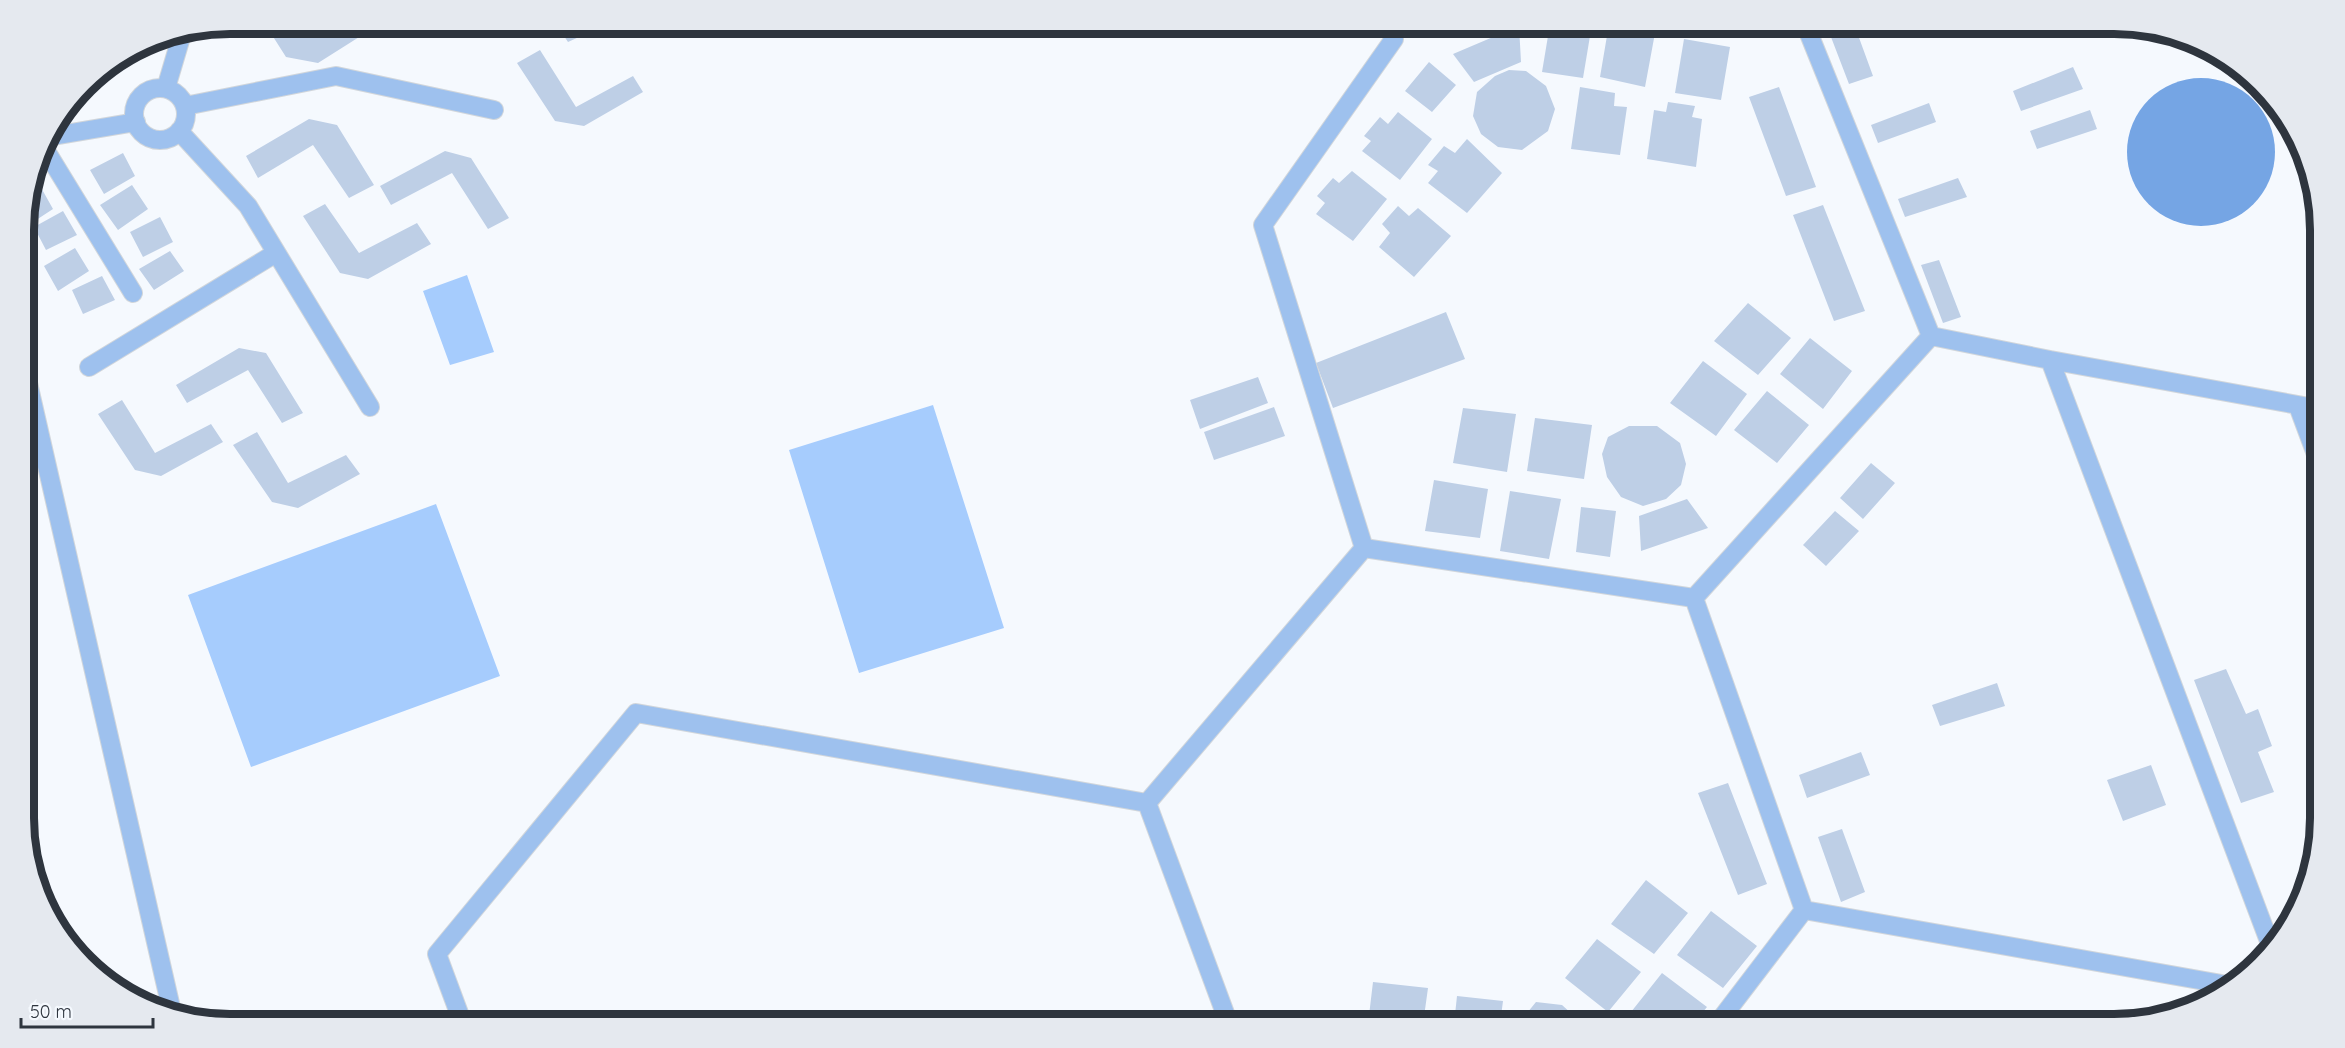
<svg xmlns="http://www.w3.org/2000/svg" width="2345" height="1048" font-family="Quicksand,sans-serif">
<rect width="100%" height="100%" fill="#f5f9fe"/>
<path fill="#a6ccfd" d="M 467,275 L 494,352 L 450,365 L 423,291 Z
M 933,405 L 1004,628 L 859,673 L 789,450 Z
M 436,504 L 500,676 L 251,767 L 188,595 Z"/>
<path fill="#75a5e4" d="M2127 152a74 74 0 1 1 148 0a74 74 0 1 1-148 0Z"/>
<path fill="#becfe6" d="M 265,24 L 297,24 L 306,37 L 328,24 L 373,24 L 375,27 L 318,63 L 286,57 Z
M 556,24 L 585,24 L 590,32 L 568,42 Z
M 1550,24 L 1592,24 L 1583,78 L 1542,72 Z
M 1609,24 L 1655,33 L 1645,87 L 1600,77 Z
M 1826,24 L 1854,24 L 1873,76 L 1849,84 Z
M 1519,26 L 1521,62 L 1474,82 L 1453,54 Z
M 1684,39 L 1730,47 L 1721,100 L 1675,93 Z
M 540,50 L 576,107 L 633,76 L 643,92 L 584,126 L 555,121 L 517,63 Z
M 1429,62 L 1456,85 L 1432,112 L 1405,91 Z
M 2073,67 L 2083,89 L 2021,111 L 2013,91 Z
M 1509,70 L 1526,71 L 1546,86 L 1555,109 L 1548,131 L 1522,150 L 1498,147 L 1481,134 L 1473,116 L 1477,92 L 1495,76 Z
M 1580,87 L 1615,93 L 1614,106 L 1627,107 L 1620,155 L 1571,149 Z
M 1779,87 L 1816,187 L 1786,196 L 1749,97 Z
M 1668,102 L 1695,106 L 1692,117 L 1702,119 L 1696,167 L 1647,159 L 1654,110 L 1666,112 Z
M 1929,103 L 1936,122 L 1878,143 L 1871,125 Z
M 2090,110 L 2097,129 L 2037,149 L 2030,131 Z
M 1398,112 L 1432,139 L 1400,180 L 1362,151 L 1371,141 L 1364,136 L 1380,117 L 1388,124 Z
M 309,119 L 337,125 L 374,185 L 349,198 L 313,145 L 258,178 L 246,156 Z
M 1467,139 L 1502,173 L 1467,213 L 1428,183 L 1438,171 L 1428,165 L 1444,146 L 1455,153 Z
M 445,151 L 471,158 L 509,218 L 488,229 L 452,173 L 391,205 L 380,186 Z
M 123,153 L 135,176 L 104,194 L 90,170 Z
M 1352,171 L 1387,199 L 1353,241 L 1316,214 L 1325,203 L 1317,196 L 1333,178 L 1339,183 Z
M 1958,178 L 1967,197 L 1905,217 L 1898,199 Z
M 39,184 L 53,209 L 24,228 L 24,216 L 32,188 Z
M 132,185 L 148,209 L 118,230 L 100,205 Z
M 325,204 L 359,253 L 417,223 L 431,244 L 368,279 L 340,273 L 303,216 Z
M 1823,205 L 1865,311 L 1834,321 L 1793,215 Z
M 1398,206 L 1409,216 L 1418,208 L 1451,236 L 1414,277 L 1379,247 L 1390,233 L 1382,224 Z
M 63,211 L 77,235 L 46,250 L 34,227 Z
M 160,217 L 173,242 L 143,257 L 130,232 Z
M 75,248 L 89,271 L 58,291 L 44,266 Z
M 170,251 L 184,271 L 154,290 L 139,269 Z
M 1939,260 L 1961,317 L 1943,323 L 1921,265 Z
M 102,276 L 115,300 L 83,314 L 72,290 Z
M 1748,303 L 1791,338 L 1758,375 L 1714,341 Z
M 1446,312 L 1465,359 L 1333,408 L 1316,363 Z
M 1810,338 L 1852,371 L 1823,409 L 1780,374 Z
M 239,348 L 266,353 L 303,413 L 282,423 L 248,370 L 187,403 L 176,385 Z
M 1703,361 L 1747,394 L 1716,436 L 1670,403 Z
M 1258,377 L 1268,403 L 1200,429 L 1190,400 Z
M 1767,391 L 1809,425 L 1777,463 L 1734,430 Z
M 122,400 L 155,453 L 211,424 L 223,442 L 161,476 L 135,470 L 98,414 Z
M 1274,407 L 1285,436 L 1214,460 L 1204,432 Z
M 1463,408 L 1516,414 L 1507,472 L 1453,463 Z
M 1535,418 L 1592,425 L 1584,479 L 1527,471 Z
M 1629,426 L 1657,426 L 1680,443 L 1686,464 L 1681,485 L 1666,499 L 1643,506 L 1621,497 L 1607,477 L 1602,454 L 1608,437 Z
M 257,432 L 288,483 L 346,455 L 360,474 L 298,508 L 272,502 L 233,445 Z
M 1871,463 L 1895,483 L 1863,519 L 1840,498 Z
M 1434,480 L 1488,489 L 1480,538 L 1425,531 Z
M 1510,491 L 1561,499 L 1549,559 L 1500,551 Z
M 1687,499 L 1708,528 L 1641,551 L 1639,516 Z
M 1581,507 L 1616,511 L 1610,557 L 1576,552 Z
M 1835,511 L 1859,531 L 1826,566 L 1803,545 Z
M 2226,669 L 2246,714 L 2258,709 L 2272,746 L 2258,752 L 2274,792 L 2241,803 L 2194,680 Z
M 1997,683 L 2005,706 L 1940,726 L 1932,705 Z
M 1861,752 L 1870,775 L 1807,798 L 1799,775 Z
M 2151,765 L 2166,805 L 2123,821 L 2107,780 Z
M 1728,783 L 1767,884 L 1738,895 L 1698,793 Z
M 1842,829 L 1865,892 L 1841,902 L 1818,837 Z
M 1646,880 L 1688,913 L 1654,954 L 1611,924 Z
M 1711,911 L 1757,946 L 1723,988 L 1677,955 Z
M 1597,939 L 1641,972 L 1608,1012 L 1565,978 Z
M 1662,973 L 1707,1007 L 1693,1024 L 1647,1024 L 1631,1012 Z
M 1373,982 L 1428,988 L 1423,1024 L 1368,1024 Z
M 1457,996 L 1503,1001 L 1500,1024 L 1454,1024 Z
M 1536,1002 L 1562,1005 L 1583,1024 L 1518,1024 Z"/>
<g fill="none" stroke-linecap="round" stroke-linejoin="round">
<defs>
<path id="minor" d="M 1732,24 L 1744,26 L 1749,24
M 1805,24 L 1931,336 L 2050,360 L 2320,409
M 166,88 L 182,34
M134 114a26 26 0 1 1 52 0a26 26 0 1 1-52 0Z
M 185,106 L 336,76 L 494,110
M 179,131 L 248,206 L 370,407
M 47,137 L 136,122
M 43,146 L 133,293
M 2050,360 L 2272,949
M 89,367 L 276,253
M 25,370 L 172,1012
M 2298,406 L 2320,465
M 1364,548 L 1263,225 L 1394,39 L 1390,24
M 1694,598 L 1804,910 L 1717,1024
M 1147,803 L 1364,548 L 1694,598 L 1931,336
M 1804,910 L 2233,986
M 463,1024 L 437,954 L 636,713 L 1147,803 L 1229,1024"/>
</defs>
<use href="#minor" stroke="#d1d6db" stroke-width="20"/>
<use href="#minor" stroke="#9ec1ee" stroke-width="18"/>
</g>
<path d="M0 0H2345V1048H0ZM230 34H2114A196 196 0 0 1 2310 230V818A196 196 0 0 1 2114 1014H230A196 196 0 0 1 34 818V230A196 196 0 0 1 230 34Z" fill="#e5e9ef" fill-rule="evenodd"/>
<path fill="none" stroke="#2e353e" stroke-width="8" d="M230 34H2114A196 196 0 0 1 2310 230V818A196 196 0 0 1 2114 1014H230A196 196 0 0 1 34 818V230A196 196 0 0 1 230 34Z"/>
<path d="M21 1018v9h132v-9" fill="none" stroke="#2e353e" stroke-width="3"/>
<text x="30" y="1018" font-size="18" fill="#2e353e" stroke="#f5f9fe" stroke-width="4.5" paint-order="stroke">50 m</text>
</svg>
